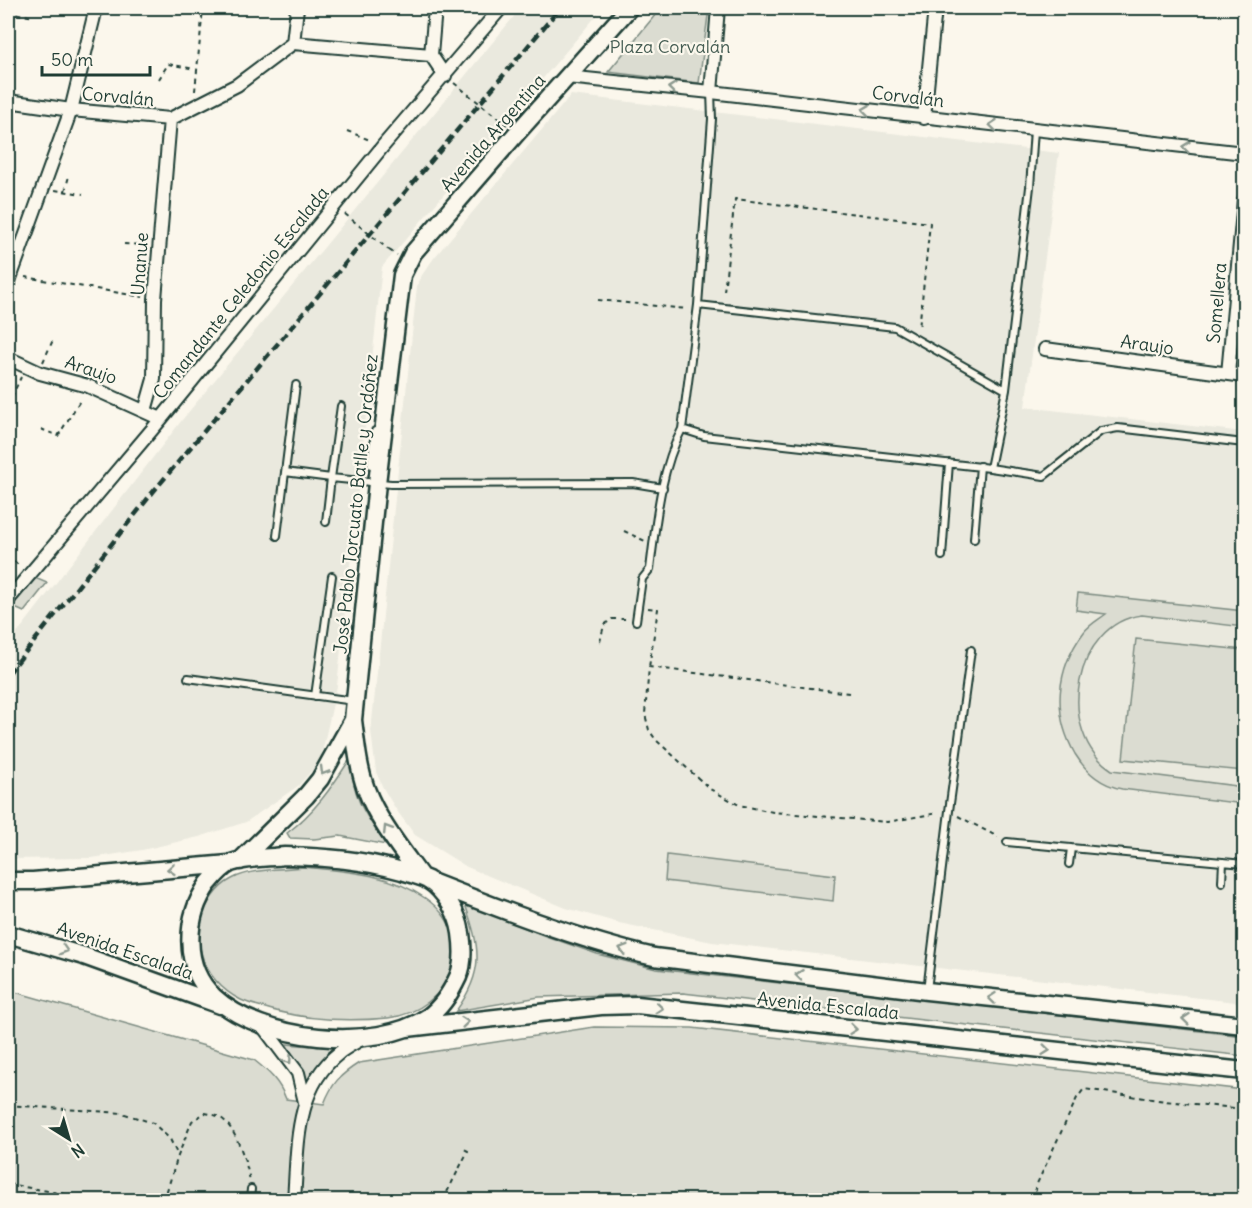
<svg xmlns="http://www.w3.org/2000/svg" width="1252" height="1208" font-family="Delius,sans-serif">
<rect width="100%" height="100%" fill="#fbf7ec"/>
<filter id="ink" filterUnits="userSpaceOnUse"><feTurbulence type="fractalNoise" baseFrequency=".0167" numOctaves="2"/><feDisplacementMap in="SourceGraphic" scale="12" xChannelSelector="R" yChannelSelector="G"/><feConvolveMatrix kernelMatrix="1 2 1 2 8 2 1 2 1" color-interpolation-filters="sRGB"/></filter>
<g filter="url(#ink)">
<path fill="#eae9de" d="M 521,8 L 603,8 L 382,267 L 337,686 L 320,761 L 298,786 L 246,822 L 199,837 L 142,850 L 92,858 L 8,859 L 8,645 L 182,420 Z
M 571,95 L 1059,153 L 1025,407 L 1244,432 L 1244,1003 L 712,942 L 619,923 L 566,908 L 467,867 L 415,835 L 397,811 L 383,788 L 376,772 L 371,731 L 417,286 L 422,275 L 434,258 Z"/>
<path fill="#dbdcd1" stroke="#7d8c82" stroke-width="1.5" d="M 661,8 L 709,8 L 699,83 L 608,72 Z
M 28,575 L 47,583 L 24,612 L 8,605 Z
M 1078,593 L 1244,611 L 1244,627 L 1142,615 C 1074,623 1054,733 1112,770 L 1244,787 L 1244,804 L 1122,789 C 1101,785 1086,772 1075,754 C 1052,714 1056,669 1084,632 C 1090,624 1098,620 1106,614 L 1076,610 Z
M 1136,639 L 1244,650 L 1244,771 L 1123,759 Z
M 350,759 C 354,801 363,811 386,845 L 340,836 L 314,839 L 290,838 L 287,833 C 314,813 332,787 350,759 Z
M 667,855 L 835,875 L 833,901 L 665,881 Z
M 303,867 C 345,871 389,873 425,898 C 482,937 451,1011 388,1018 C 346,1022 303,1020 262,1007 C 255,1005 247,1003 241,1000 C 201,980 186,934 212,897 C 217,890 224,883 232,879 C 253,868 280,870 303,867 Z
M 465,904 L 543,935 L 597,954 L 656,969 L 1244,1036 L 1244,1056 L 683,993 L 539,997 L 456,1011 C 485,971 480,948 465,904 Z
M 8,990 L 254,1060 C 269,1072 279,1081 286,1099 L 324,1104 C 332,1083 340,1075 359,1063 L 594,1027 L 692,1028 L 1244,1090 L 1244,1200 L 8,1200 Z
M 286,1044 L 338,1048 L 306,1089 C 303,1072 296,1059 286,1044 Z"/>
<g fill="none" stroke-linecap="round" stroke-linejoin="round">
<defs>
<path id="service" d="M 711,92 L 712,119 L 698,305 L 895,327 L 1006,390 L 990,468
M 1006,390 L 1030,187 L 1034,130
M 341,406 L 331,478 L 391,484 L 633,483 L 663,488
M 682,429 L 698,305
M 371,465 L 375,431 L 383,428
M 285,472 L 331,478 L 326,522
M 277,536 L 296,385
M 974,539 L 980,466
M 942,556 L 949,463
M 636,621 L 642,579 L 650,569 C 656,523 660,471 682,429 L 704,436 L 990,468 L 1044,476 L 1101,431 L 1118,428 L 1244,443
M 188,678 L 354,701
M 315,696 L 332,576
M 1007,842 L 1244,864
M 1069,864 L 1071,848
M 1222,882 L 1223,862
M 927,990 L 949,811 L 971,650
M 250,1200 L 251,1189"/>
<path id="minor" d="M 293,43 L 297,8
M 431,55 L 435,8
M 567,77 L 711,92 L 1244,153
M 711,92 L 718,8
M 8,101 L 71,110 L 170,119 L 237,85 L 293,43 L 431,55 L 445,76
M 924,118 L 935,8
M 8,284 L 71,110 L 96,8
M 1045,349 L 1244,376
M 8,358 L 40,373 L 88,386 L 161,419
M 1228,374 L 1244,200
M 145,411 L 154,379 L 155,299 L 170,119
M 8,600 L 161,419 L 383,146 L 501,8
M 261,1024 L 298,1073 L 305,1102
M 294,1200 C 298,1148 294,1089 339,1053 C 346,1047 355,1043 363,1038"/>
<path id="secondary" d="M 285,856 C 326,857 363,860 402,871 C 411,874 420,876 428,880 C 445,891 458,913 461,933 C 463,947 464,964 458,977 C 451,992 442,1007 428,1017 C 374,1053 261,1041 214,997 C 182,967 185,917 208,884 C 214,877 222,867 231,863 C 247,857 269,858 285,856 Z
M 240,861 L 306,796 L 320,779 L 353,720
M 421,877 C 401,849 378,821 366,789 C 358,767 356,743 353,720 L 377,483 L 402,275 L 413,253 L 516,134 L 629,8
M 8,881 L 33,881 L 229,864
M 429,881 C 500,909 579,940 654,957 L 927,991 L 1244,1025
M 8,934 L 84,956 L 220,1005
M 407,1028 L 601,1006 L 637,1005 L 1244,1071"/>
</defs>
<use href="#service" stroke="#1f3d34" stroke-width="10"/>
<use href="#minor" stroke="#1f3d34" stroke-width="16"/>
<use href="#secondary" stroke="#1f3d34" stroke-width="21"/>
<path stroke="#1f3d34" stroke-width="2" stroke-dasharray="4.5 4.5" stroke-linecap="butt" d="M 8,12 L 34,17
M 159,79 L 168,64 L 195,69
M 195,91 L 203,8
M 347,131 L 370,140
M 55,190 L 83,194
M 65,191 L 69,176
M 124,244 L 148,245
M 389,250 L 397,255
M 25,277 L 143,297
M 724,291 L 735,199 L 930,223 L 919,329
M 598,300 L 687,309
M 43,362 L 53,340
M 8,405 L 21,377
M 41,429 L 58,436 L 81,399
M 624,531 L 645,541
M 8,555 L 18,565
M 648,608 L 658,609 L 649,667
M 600,642 L 604,625 L 612,619 L 627,619
M 849,693 L 649,667 L 645,714 L 649,730 L 656,740 L 710,789 L 739,805 L 773,812 L 887,822 L 938,813
M 958,816 L 998,837
M 8,1105 L 122,1113 L 153,1123 L 170,1139 L 178,1156
M 8,1184 L 98,1200
M 164,1200 L 178,1156 L 192,1121 L 205,1113 C 210,1114 216,1115 219,1117 C 235,1124 247,1164 250,1181
M 443,1200 L 468,1151 L 464,1149
M 1039,1200 L 1035,1188 L 1077,1098 L 1084,1089 L 1165,1101 L 1244,1109"/>
<use href="#service" stroke="#fbf7ec" stroke-width="6"/>
<use href="#minor" stroke="#fbf7ec" stroke-width="12"/>
<use href="#secondary" stroke="#fbf7ec" stroke-width="16"/>
<path stroke="#1f3d34" stroke-width="4.5" stroke-dasharray="9 4.5" stroke-linecap="butt" d="M 8,674 L 153,492 L 560,8"/>
<path stroke="#1f3d34" stroke-width="2" stroke-dasharray="4.5 4.5" stroke-linecap="butt" d="M 454,83 L 507,125
M 345,214 L 389,250"/>
</g>
<defs><path id="oneway-chevron" d="M-2-3.5L2.5 0L-2 3.5" fill="none" stroke-width="1.6" stroke-linecap="round" stroke-linejoin="round" transform="scale(1.5)"/></defs>
<g stroke="#8d9a90">
<use href="#oneway-chevron" transform="translate(672 88) rotate(-174)"/>
<use href="#oneway-chevron" transform="translate(866 110) rotate(-173)"/>
<use href="#oneway-chevron" transform="translate(993 125) rotate(-174)"/>
<use href="#oneway-chevron" transform="translate(1186 147) rotate(-174)"/>
<use href="#oneway-chevron" transform="translate(324 771) rotate(121)"/>
<use href="#oneway-chevron" transform="translate(387 829) rotate(-122)"/>
<use href="#oneway-chevron" transform="translate(171 869) rotate(175)"/>
<use href="#oneway-chevron" transform="translate(623 949) rotate(-163)"/>
<use href="#oneway-chevron" transform="translate(64 950) rotate(17)"/>
<use href="#oneway-chevron" transform="translate(799 975) rotate(-173)"/>
<use href="#oneway-chevron" transform="translate(992 998) rotate(-174)"/>
<use href="#oneway-chevron" transform="translate(659 1008) rotate(6)"/>
<use href="#oneway-chevron" transform="translate(1186 1019) rotate(-174)"/>
<use href="#oneway-chevron" transform="translate(465 1022) rotate(-6)"/>
<use href="#oneway-chevron" transform="translate(853 1029) rotate(6)"/>
<use href="#oneway-chevron" transform="translate(1046 1050) rotate(6)"/>
<use href="#oneway-chevron" transform="translate(288 1060) rotate(55)"/>
</g>
</g>
<g text-anchor="middle" stroke-width="4.5" stroke-linejoin="round" paint-order="stroke">
<g font-size="18" fill="#455d53" stroke="#fbf7ec">
<text x="670" y="53">Plaza Corvalán</text>
</g>
<g font-size="18" fill="#1f3d34" stroke="#fbf7ec">
<text transform="translate(118 97) rotate(5)" y="6">Corvalán</text>
<text transform="translate(908 97) rotate(7)" y="6">Corvalán</text>
<text transform="translate(493 133) rotate(-49)" y="6">Avenida Argentina</text>
<text transform="translate(140 264) rotate(-86)" y="6">Unanue</text>
<text transform="translate(241 293) rotate(-51)" y="6">Comandante Celedonio Escalada</text>
<text transform="translate(1217 303) rotate(-85)" y="6">Somellera</text>
<text transform="translate(1147 345) rotate(8)" y="6">Araujo</text>
<text transform="translate(91 370) rotate(19)" y="6">Araujo</text>
<text transform="translate(356 504) rotate(-84)" y="6">José Pablo Torcuato Batlle y Ordóñez</text>
<text transform="translate(125 951) rotate(19)" y="6">Avenida Escalada</text>
<text transform="translate(828 1006) rotate(6)" y="6">Avenida Escalada</text>
</g>
</g>
<rect width="1252" height="1208" fill="none" stroke="#fbf7ec" stroke-width="30"/>
<rect x="15" y="15" width="1222" height="1178" fill="none" stroke="#1f3d34" stroke-width="2" filter="url(#ink)"/>
<g transform="translate(69 1139) rotate(143)" stroke="#fbf7ec" stroke-width="4.5" paint-order="stroke">
<path d="M0-4.5L10 22L0 15L-10 22Z" fill="#1f3d34"/>
<text y="-9" font-size="16" font-weight="bold" text-anchor="middle" fill="#1f3d34">N</text>
</g>
<path d="M42 66v9h108v-9" fill="none" stroke="#1f3d34" stroke-width="3"/>
<text x="51" y="66" font-size="18" fill="#1f3d34" stroke="#fbf7ec" stroke-width="4.5" paint-order="stroke">50 m</text>
</svg>
